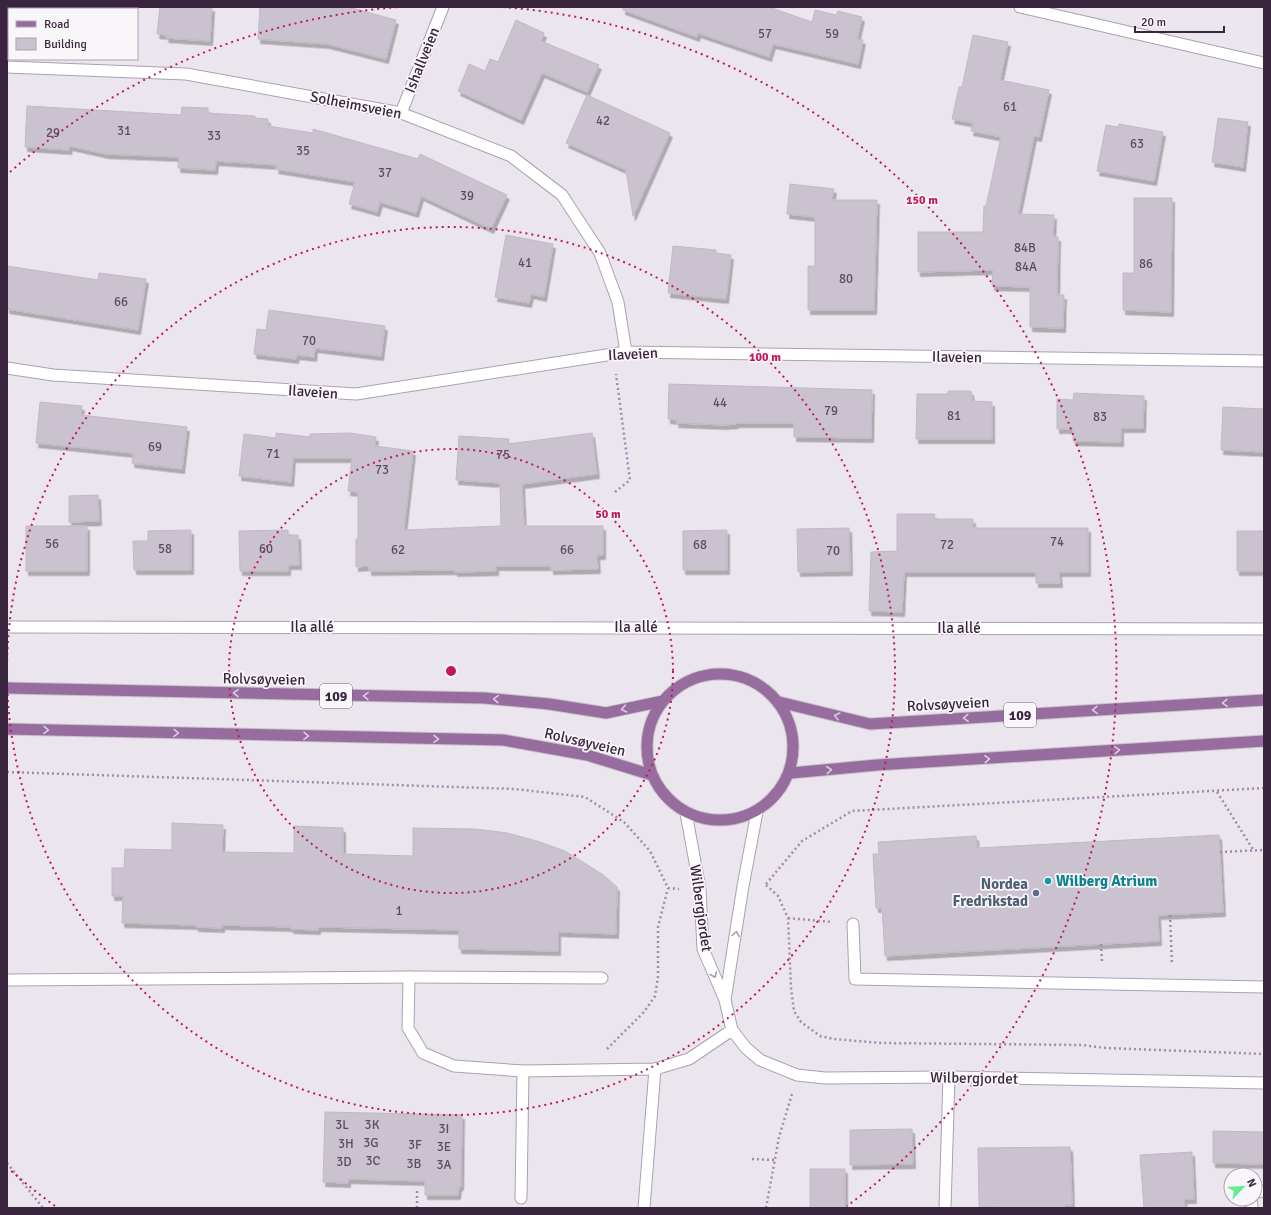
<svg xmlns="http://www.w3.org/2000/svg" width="1271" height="1215" font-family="Signika,sans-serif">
<defs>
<filter id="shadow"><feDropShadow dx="2.5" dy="4.5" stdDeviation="0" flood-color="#0004"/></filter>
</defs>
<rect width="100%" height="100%" fill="#ebe6ee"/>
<path fill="#cac2ce" stroke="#c2b8c7" filter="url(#shadow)" d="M 160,7 L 212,7 L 210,41 L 166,38 L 167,35 L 157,34 Z
M 260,7 L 348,7 L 396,20 L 386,59 L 327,44 L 258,39 Z
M 623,7 L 769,7 L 812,22 L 815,10 L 836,15 L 838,11 L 862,17 L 857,39 L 863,40 L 858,64 L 773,44 L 769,57 L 698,33 L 697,37 L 623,10 Z
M 516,20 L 544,33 L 541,41 L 599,65 L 587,92 L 542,73 L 521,120 L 458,91 L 469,64 L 485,71 L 490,59 L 498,62 Z
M 973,35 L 1008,42 L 1000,80 L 1049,90 L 1039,137 L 1034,136 L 1018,214 L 1054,215 L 1053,237 L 1058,237 L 1057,295 L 1064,295 L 1063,328 L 1030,327 L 1030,287 L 992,286 L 993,270 L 918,272 L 918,232 L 983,232 L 984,206 L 986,206 L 1001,137 L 971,131 L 973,123 L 952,119 L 959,87 L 962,87 Z
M 587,95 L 670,133 L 633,216 L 626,170 L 566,143 Z
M 27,106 L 181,115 L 182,107 L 208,108 L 208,113 L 255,116 L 255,118 L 268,119 L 268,126 L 313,133 L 313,129 L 418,159 L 420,154 L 507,195 L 491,229 L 421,196 L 416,213 L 380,202 L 377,212 L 349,204 L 355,182 L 276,169 L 277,165 L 216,161 L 215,170 L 178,168 L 179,157 L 106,154 L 70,146 L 69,150 L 25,147 Z
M 1218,118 L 1248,122 L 1243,167 L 1212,162 Z
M 1119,124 L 1163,132 L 1154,181 L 1097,171 L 1106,125 L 1118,127 Z
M 790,184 L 834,189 L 832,200 L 877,200 L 874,310 L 808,310 L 808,266 L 815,266 L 815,217 L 787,214 Z
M 1134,198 L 1172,198 L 1171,312 L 1123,310 L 1123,273 L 1134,273 Z
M 506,235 L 553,244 L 544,297 L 531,294 L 529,303 L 495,297 Z
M 673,246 L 716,250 L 716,253 L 731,255 L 726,299 L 668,293 Z
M 7,266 L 98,280 L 99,273 L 146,279 L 138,330 L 7,309 Z
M 269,310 L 385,326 L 381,356 L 315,348 L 314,357 L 297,355 L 296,359 L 254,354 L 257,329 L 266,330 Z
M 669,384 L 872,390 L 871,438 L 794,437 L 794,423 L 736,423 L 736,424 L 724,425 L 676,423 L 677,420 L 668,419 Z
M 948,391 L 971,391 L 972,401 L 992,402 L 992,439 L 916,439 L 917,394 L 948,394 Z
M 1074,393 L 1144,396 L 1143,428 L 1121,428 L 1121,442 L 1073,441 L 1073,429 L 1057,429 L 1057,399 L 1073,400 Z
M 40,402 L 82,406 L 81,415 L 187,427 L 182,469 L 132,463 L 133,453 L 36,443 Z
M 1223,407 L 1264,409 L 1264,452 L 1221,450 Z
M 276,433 L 310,437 L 310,434 L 350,433 L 376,437 L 375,446 L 413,451 L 404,530 L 501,526 L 500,483 L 456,480 L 459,436 L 509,439 L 508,444 L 592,433 L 597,474 L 522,484 L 524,526 L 603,526 L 603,555 L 597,555 L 598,569 L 551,570 L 551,566 L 496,566 L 496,571 L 455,572 L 455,570 L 369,571 L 369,566 L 356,567 L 356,539 L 358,539 L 358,492 L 348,491 L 352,458 L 293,458 L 291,482 L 239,476 L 244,434 L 276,438 Z
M 98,495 L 99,521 L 69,522 L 69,496 Z
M 897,514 L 935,514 L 934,519 L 973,519 L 973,528 L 1088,528 L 1088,572 L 1059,572 L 1060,583 L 1036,583 L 1036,572 L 904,572 L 902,612 L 869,611 L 871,552 L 897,551 Z
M 26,526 L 87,526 L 87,571 L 26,571 Z
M 849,528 L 850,571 L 798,572 L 797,529 Z
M 191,530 L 191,570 L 134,570 L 133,541 L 148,541 L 148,531 Z
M 288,530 L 288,535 L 298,535 L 299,565 L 288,565 L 288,571 L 240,571 L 239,531 Z
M 727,530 L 727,570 L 683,570 L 683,531 Z
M 1237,531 L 1264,531 L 1264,571 L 1237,571 Z
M 172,823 L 223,825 L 222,852 L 294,853 L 294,826 L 343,828 L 343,854 L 413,856 L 413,828 L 476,829 L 507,833 L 537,841 L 565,851 L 602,874 L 617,887 L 616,934 L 558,932 L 558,951 L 459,949 L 459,930 L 318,927 L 318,930 L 291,929 L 291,927 L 222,925 L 222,928 L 196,927 L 196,925 L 122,923 L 123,896 L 112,896 L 112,868 L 124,868 L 125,849 L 172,850 Z
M 1219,835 L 1223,912 L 1158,915 L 1159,941 L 885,956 L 882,908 L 876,908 L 873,854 L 879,854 L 878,842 L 976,836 L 977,848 Z
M 325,1112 L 462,1115 L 461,1186 L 459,1186 L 458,1195 L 425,1195 L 425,1181 L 348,1179 L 348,1183 L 323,1182 Z
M 912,1129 L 913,1164 L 850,1165 L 850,1130 Z
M 1213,1131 L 1264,1132 L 1264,1164 L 1213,1163 Z
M 1070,1147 L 1072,1205 L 1065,1205 L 1065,1208 L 979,1207 L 978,1148 Z
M 1192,1152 L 1194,1199 L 1184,1199 L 1185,1208 L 1144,1208 L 1140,1155 Z
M 810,1169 L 845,1169 L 845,1208 L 810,1208 Z"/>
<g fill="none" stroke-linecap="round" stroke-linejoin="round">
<defs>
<path id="service" d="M 853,924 L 855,979 L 1264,987
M 7,980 L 409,977 L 602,978
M 1255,1192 L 1264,1191
M 521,1198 L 523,1071
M 1251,1199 L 1252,1208
M 644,1208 L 655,1069
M 945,1208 L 949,1077"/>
<path id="minor" d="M 1020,7 L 1264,63
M 51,9 L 52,7
M 7,67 L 186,74 L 401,113 L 511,156 L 562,195 L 600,253 L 618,302 L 626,352
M 401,113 L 443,7
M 7,368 L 53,375 L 356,394 L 626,352 L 1264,361
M 7,627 L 1264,629
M 686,813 L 700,889 L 703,949 L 725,1000 L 732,1030 L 746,1048 L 760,1060 L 797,1075 L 825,1078 L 949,1077 L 1264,1083
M 409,977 L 408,1028 L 423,1053 L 454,1066 L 523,1071 L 655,1069 L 689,1059 L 732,1030
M 725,1000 L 743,886 L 757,812"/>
<path id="primary" d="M647 747a73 73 0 1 1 146 0a73 73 0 1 1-146 0Z
M 7,688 L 484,698 L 549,704 L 606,713 L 663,701
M 779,702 L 870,724 L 1264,700
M 7,729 L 503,740 L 587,755 L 652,775
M 791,773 L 877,765 L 1264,741"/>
</defs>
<use href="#service" stroke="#aba1af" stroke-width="13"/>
<use href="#minor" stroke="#aba1af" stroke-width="13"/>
<use href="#primary" stroke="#c8c2c9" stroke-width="13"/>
<path stroke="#a688af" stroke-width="2.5" stroke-dasharray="2 3" stroke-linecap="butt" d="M 615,492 L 630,480 L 616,374
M 7,772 L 515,789 L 585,797 L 624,822 L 650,851 L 668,888 L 679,889
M 1217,792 L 1254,851
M 1220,852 L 1264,850
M 766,884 L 802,841 L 852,811 L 1264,788
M 766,885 L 778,896 L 788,918 L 791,988 L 794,1011 L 801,1022 L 820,1036 L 834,1039 L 881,1043 L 1082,1045 L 1106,1048 L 1264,1054
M 1170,915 L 1172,965
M 788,918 L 832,922
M 1101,944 L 1102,963
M 607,1049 L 644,1012 L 655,996 L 658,977 L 658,927 L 668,888
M 752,1159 L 775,1160
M 7,1163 L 43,1208
M 417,1208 L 417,1189
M 766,1208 L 779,1137 L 792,1094"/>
<use href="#service" stroke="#fff" stroke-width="11"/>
<use href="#minor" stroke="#fff" stroke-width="11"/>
<use href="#primary" stroke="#976da0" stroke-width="11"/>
</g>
<defs><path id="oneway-chevron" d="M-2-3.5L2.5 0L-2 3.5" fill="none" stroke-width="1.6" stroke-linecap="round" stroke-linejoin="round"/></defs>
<g stroke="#dccddf">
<use href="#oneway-chevron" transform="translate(236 693) rotate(-179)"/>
<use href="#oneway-chevron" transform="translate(366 696) rotate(-179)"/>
<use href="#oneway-chevron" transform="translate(496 699) rotate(-176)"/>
<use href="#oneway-chevron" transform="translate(1225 703) rotate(177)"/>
<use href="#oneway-chevron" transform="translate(624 709) rotate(168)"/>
<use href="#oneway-chevron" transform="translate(1095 710) rotate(177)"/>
<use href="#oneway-chevron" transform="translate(837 716) rotate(-166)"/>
<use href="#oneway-chevron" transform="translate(966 718) rotate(177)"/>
<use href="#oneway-chevron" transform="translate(46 730) rotate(1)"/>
<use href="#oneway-chevron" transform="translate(176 733) rotate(1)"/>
<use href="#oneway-chevron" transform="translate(306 736) rotate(1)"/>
<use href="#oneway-chevron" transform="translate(436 739) rotate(1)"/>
<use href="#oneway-chevron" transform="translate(1117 750) rotate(-4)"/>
<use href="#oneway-chevron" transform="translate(987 759) rotate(-4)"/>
<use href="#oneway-chevron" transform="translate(829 770) rotate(-5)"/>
</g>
<g stroke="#a69da9">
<use href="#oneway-chevron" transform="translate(736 934) rotate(-82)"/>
<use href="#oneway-chevron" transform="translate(714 975) rotate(67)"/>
</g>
<g fill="none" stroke="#c2185b" stroke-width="2" stroke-dasharray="2 4">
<circle cx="451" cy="671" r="222"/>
<path d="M7 667A444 444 0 1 1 7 675"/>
<path d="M55 1206A666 666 0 0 1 10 1170M10 172A666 666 0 0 1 399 7M503 7A666 666 0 0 1 847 1206"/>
</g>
<circle fill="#0f9aa8" stroke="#f9f6fa" stroke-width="1.5" cx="1048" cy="881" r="4"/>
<circle fill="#5c6f8a" stroke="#f9f6fa" stroke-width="1.5" cx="1036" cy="893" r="4"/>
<g text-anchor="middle" stroke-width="3.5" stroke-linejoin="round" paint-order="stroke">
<g font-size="13" fill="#5e4c63">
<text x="765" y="38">57</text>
<text x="832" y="38">59</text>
<text x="1010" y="111">61</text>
<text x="603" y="125">42</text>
<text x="124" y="135">31</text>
<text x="53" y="137">29</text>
<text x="214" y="140">33</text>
<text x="1137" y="148">63</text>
<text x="303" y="155">35</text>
<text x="385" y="177">37</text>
<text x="467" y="200">39</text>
<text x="1025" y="252">84B</text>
<text x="525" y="267">41</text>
<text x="1146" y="268">86</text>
<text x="1026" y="271">84A</text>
<text x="846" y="283">80</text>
<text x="121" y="306">66</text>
<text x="309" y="345">70</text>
<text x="720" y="407">44</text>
<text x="831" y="415">79</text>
<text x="954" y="420">81</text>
<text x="1100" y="421">83</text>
<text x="155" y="451">69</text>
<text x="273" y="458">71</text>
<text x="503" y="459">75</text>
<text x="382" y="474">73</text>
<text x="1057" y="546">74</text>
<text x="52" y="548">56</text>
<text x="700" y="549">68</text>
<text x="947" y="549">72</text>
<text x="165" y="553">58</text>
<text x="266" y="553">60</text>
<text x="398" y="554">62</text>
<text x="567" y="554">66</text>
<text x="833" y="555">70</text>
<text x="399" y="915">1</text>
<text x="342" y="1129">3L</text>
<text x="372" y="1129">3K</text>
<text x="444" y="1133">3I</text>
<text x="371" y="1147">3G</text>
<text x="346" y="1148">3H</text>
<text x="415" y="1149">3F</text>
<text x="444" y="1151">3E</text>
<text x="373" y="1165">3C</text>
<text x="344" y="1166">3D</text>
<text x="414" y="1168">3B</text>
<text x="444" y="1169">3A</text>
</g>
<g fill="#f9f6fa" stroke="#736477" stroke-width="1">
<rect x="320" y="684" width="32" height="24" rx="3"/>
<rect x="1004" y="703" width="32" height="24" rx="3"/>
</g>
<g font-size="14" font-weight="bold" fill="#3a253f">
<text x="336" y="701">109</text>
<text x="1020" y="720">109</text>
</g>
<g font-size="15" fill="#3a253f" stroke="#f9f6fa">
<text transform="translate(422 60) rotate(-68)" y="5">Ishallveien</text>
<text transform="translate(356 105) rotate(11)" y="5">Solheimsveien</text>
<text transform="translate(633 354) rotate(-3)" y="5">Ilaveien</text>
<text transform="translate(957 357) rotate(1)" y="5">Ilaveien</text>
<text transform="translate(313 392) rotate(4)" y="5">Ilaveien</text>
<text x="312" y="632">Ila allé</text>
<text x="636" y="632">Ila allé</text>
<text x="959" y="633">Ila allé</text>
<text transform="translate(264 679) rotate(1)" y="5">Rolvsøyveien</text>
<text transform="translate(948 704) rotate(-3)" y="5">Rolvsøyveien</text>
<text transform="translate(585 742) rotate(13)" y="5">Rolvsøyveien</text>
<text transform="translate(701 908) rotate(82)" y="5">Wilbergjordet</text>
<text transform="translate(974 1078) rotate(1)" y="5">Wilbergjordet</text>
</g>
<g font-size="15" font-weight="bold" fill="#0d838f" stroke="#f9f6fa" text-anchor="start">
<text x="1056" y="886">Wilberg Atrium</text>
</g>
<g font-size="15" font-weight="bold" fill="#4e5e75" stroke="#f9f6fa" text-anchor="end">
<text x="1028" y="889">Nordea<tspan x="1028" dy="17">Fredrikstad</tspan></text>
</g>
</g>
<circle cx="451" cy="671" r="6" fill="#c2185b" stroke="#f9f6fa" stroke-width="2"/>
<g font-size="12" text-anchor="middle" font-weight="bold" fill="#c2185b" stroke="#f9f6fa" stroke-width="3.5" stroke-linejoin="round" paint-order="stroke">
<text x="922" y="204">150 m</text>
<text x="765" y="361">100 m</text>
<text x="608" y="518">50 m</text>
</g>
<rect width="1271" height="1215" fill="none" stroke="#3a253f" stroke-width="16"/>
<rect x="8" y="8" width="130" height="52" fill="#f9f6fa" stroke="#ada2af"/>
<rect x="16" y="21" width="20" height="6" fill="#976da0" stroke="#ada2af"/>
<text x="44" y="28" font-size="12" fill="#3a253f">Road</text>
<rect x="16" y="38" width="20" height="12" fill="#cac2ce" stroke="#ada2af"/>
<text x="44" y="48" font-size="12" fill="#3a253f">Building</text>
<g transform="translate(1243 1187) rotate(65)"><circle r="19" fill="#f9f6fa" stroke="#ada2af"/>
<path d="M0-3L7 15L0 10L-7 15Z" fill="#68ea92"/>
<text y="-6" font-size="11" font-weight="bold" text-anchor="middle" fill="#3a253f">N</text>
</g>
<path d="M1135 26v6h89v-6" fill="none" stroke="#3a253f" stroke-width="2"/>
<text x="1141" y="26" font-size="12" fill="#3a253f" stroke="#f9f6fa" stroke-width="3" paint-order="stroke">20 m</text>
</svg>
